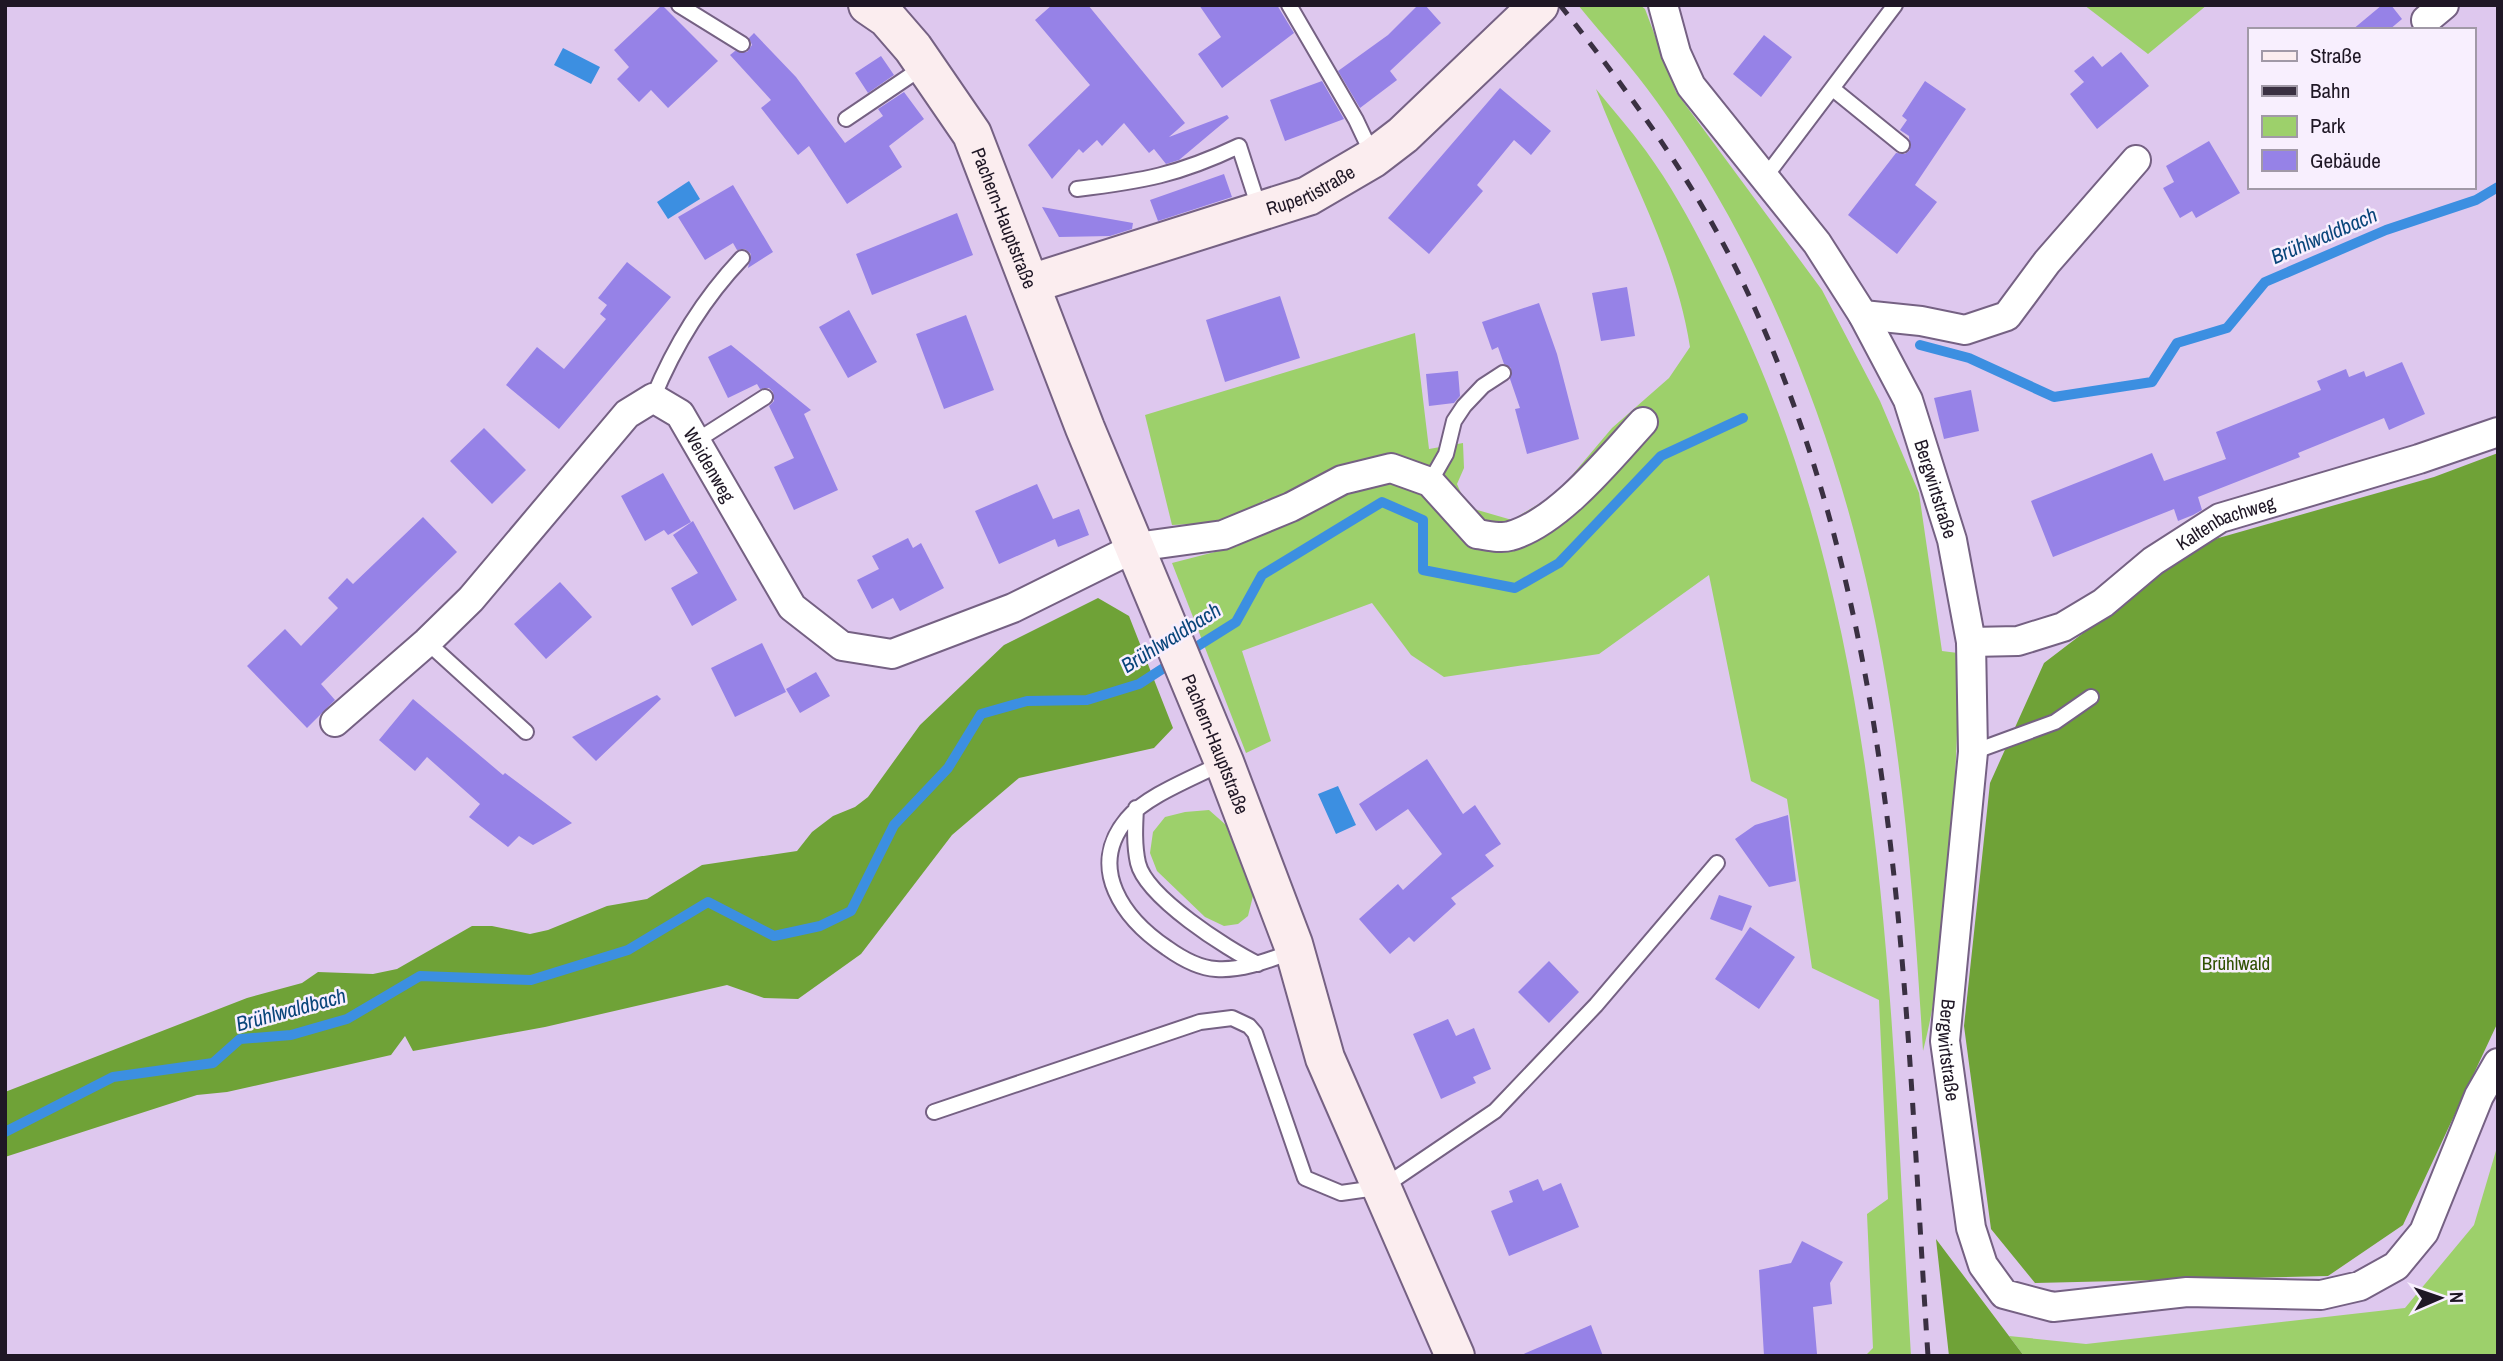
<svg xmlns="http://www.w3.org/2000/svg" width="2503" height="1361" font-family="'Archivo Narrow',sans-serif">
<rect width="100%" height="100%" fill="#dec8ee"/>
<path fill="#9dd06b" d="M 1578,5 L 1640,5 L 1645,9 L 1676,92 L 1822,290 L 1880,401 L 1919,493 L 1942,651 L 1958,653 C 1959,729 1954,806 1947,882 C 1942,942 1938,992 1923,1051 C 1914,901 1903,749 1871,602 C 1833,426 1762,249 1657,102 C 1633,68 1604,37 1578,5 Z
M 2084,5 L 2207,5 L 2148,54 Z
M 1596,89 C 1612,109 1630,129 1646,151 C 1676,192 1700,239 1722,284 C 1889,614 1889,995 1911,1356 L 1865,1356 L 1873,1348 L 1867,1214 L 1888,1199 L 1879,1000 L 1812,968 L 1787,799 L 1751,781 L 1709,575 L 1599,654 L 1444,677 L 1411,655 L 1372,603 L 1242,651 L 1271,741 L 1246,753 L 1172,563 L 1238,546 L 1279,498 L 1264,500 L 1236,522 L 1172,525 L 1145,415 L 1415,333 L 1429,449 L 1463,443 L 1464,468 L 1457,484 L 1467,507 L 1512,520 L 1557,493 L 1612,428 L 1669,378 L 1690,347 C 1676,255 1628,174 1596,89 Z
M 1209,810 L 1226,825 L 1253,896 L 1248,916 L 1238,924 L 1224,926 L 1205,917 L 1157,871 L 1150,853 L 1153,832 L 1165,817 L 1185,812 Z
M 2498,1144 L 2498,1356 L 2024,1356 L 2009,1336 L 2086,1344 L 2405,1308 L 2474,1225 Z"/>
<path fill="#6fa237" d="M 2498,453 L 2498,1022 L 2403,1225 L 2328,1276 L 2035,1283 L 1991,1229 L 1964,1026 L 1990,783 L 2044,663 L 2201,543 L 2434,477 Z
M 1098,598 L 1129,616 L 1173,728 L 1154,748 L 1019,778 L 952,835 L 861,954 L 798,999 L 764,998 L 727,985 L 545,1027 L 413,1051 L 405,1036 L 391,1055 L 227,1092 L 197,1095 L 5,1157 L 5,1092 L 247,998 L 302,983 L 318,972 L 373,974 L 397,969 L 472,926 L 492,926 L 530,934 L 548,930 L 607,906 L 647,899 L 702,865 L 797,851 L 812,832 L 833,816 L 855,807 L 868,797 L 920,725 L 1004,645 Z
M 1936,1239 L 2024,1356 L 1949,1356 Z"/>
<path fill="#3c8fe1" d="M 563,48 L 600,67 L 591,84 L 554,65 Z
M 689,181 L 700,199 L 668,219 L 657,202 Z
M 1338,786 L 1356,825 L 1336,834 L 1318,794 Z"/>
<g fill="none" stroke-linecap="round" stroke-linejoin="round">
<path stroke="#3c8fe1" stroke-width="10" d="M 1920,345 L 1969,358 L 2054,397 L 2152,382 L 2177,343 L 2227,328 L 2265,282 L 2386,230 L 2476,200 L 2498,187
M 1185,654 L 1236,622 L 1262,575 L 1382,502 L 1423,520 L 1423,570 L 1515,588 L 1559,563 L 1661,456 L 1743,418
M 5,1132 L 113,1077 L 213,1063 L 240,1039 L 291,1035 L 347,1019 L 420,976 L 531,980 L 628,950 L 708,902 L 774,936 L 820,926 L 851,911 L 894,825 L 948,768 L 981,714 L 1027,701 L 1087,700 L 1139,684 L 1173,662"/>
</g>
<path fill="#9682e7" d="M 662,5 L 718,61 L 668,108 L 651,90 L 639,102 L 617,79 L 629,67 L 614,50 Z
M 1052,5 L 1088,5 L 1185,123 L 1169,137 L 1227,115 L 1229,118 L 1179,160 L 1166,164 L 1154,149 L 1149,153 L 1124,123 L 1102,146 L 1097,140 L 1083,153 L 1079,149 L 1052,179 L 1028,145 L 1090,85 L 1035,20 Z
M 1199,5 L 1277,5 L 1294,33 L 1222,88 L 1198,54 L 1221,37 Z
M 1418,5 L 1425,5 L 1441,23 L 1390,71 L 1397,80 L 1360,108 L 1338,71 L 1388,35 Z
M 2382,5 L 2391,5 L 2402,19 L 2389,30 L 2352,30 Z
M 754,33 L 796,77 L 845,143 L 883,116 L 878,109 L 904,92 L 924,119 L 889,146 L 902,167 L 847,204 L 809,146 L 798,155 L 761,108 L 771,100 L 730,55 L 735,51 L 747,52 L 752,45 L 749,38 Z
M 1764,35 L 1792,57 L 1761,97 L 1733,74 Z
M 2121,52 L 2149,86 L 2097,129 L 2070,94 L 2084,82 L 2074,71 L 2093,56 L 2102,67 Z
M 881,56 L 894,75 L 868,93 L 855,73 Z
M 1322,81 L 1344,119 L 1285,141 L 1270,100 Z
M 1925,81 L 1966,109 L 1915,185 L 1937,202 L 1897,254 L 1848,215 L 1896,153 L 1905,154 L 1910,150 L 1909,136 L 1900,130 L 1907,120 L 1902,116 Z
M 1500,88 L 1551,131 L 1531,155 L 1514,140 L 1477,185 L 1483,191 L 1429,254 L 1388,218 Z
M 2209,141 L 2240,193 L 2196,218 L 2192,211 L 2180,218 L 2163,188 L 2174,182 L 2166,166 Z
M 1224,174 L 1232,197 L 1158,221 L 1150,200 Z
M 733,185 L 773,252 L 748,268 L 751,254 L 745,249 L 737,250 L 733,243 L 705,260 L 678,217 Z
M 1042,207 L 1133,223 L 1132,229 L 1110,236 L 1059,237 Z
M 957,213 L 973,255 L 872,295 L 856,254 Z
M 627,262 L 671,297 L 559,429 L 506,385 L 537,347 L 564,369 L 606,319 L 600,314 L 607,305 L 598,298 Z
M 1627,287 L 1635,336 L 1601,341 L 1592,293 Z
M 1280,296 L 1300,358 L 1225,382 L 1206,320 Z
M 1539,303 L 1557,354 L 1579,439 L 1527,454 L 1515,409 L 1520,408 L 1510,379 L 1511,368 L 1504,364 L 1498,347 L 1492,350 L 1482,322 Z
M 849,310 L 877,362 L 848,378 L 819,327 Z
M 966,315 L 994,390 L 944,409 L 916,334 Z
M 731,345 L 811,410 L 804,414 L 838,490 L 794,510 L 774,467 L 794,458 L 769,406 L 774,401 L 773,392 L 769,388 L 760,389 L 757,384 L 728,398 L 708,357 Z
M 2402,362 L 2425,414 L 2389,430 L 2384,418 L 2298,453 L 2300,457 L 2198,497 L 2202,510 L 2193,515 L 2178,521 L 2174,509 L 2053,557 L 2031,501 L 2152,453 L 2164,481 L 2226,459 L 2216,432 L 2321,390 L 2317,381 L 2346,369 L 2349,377 L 2364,371 L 2366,377 Z
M 1458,371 L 1460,396 L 1454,403 L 1429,406 L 1426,374 Z
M 1971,390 L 1979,431 L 1944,439 L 1934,398 Z
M 484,428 L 526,470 L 492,504 L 450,461 Z
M 663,473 L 691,522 L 668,535 L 664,530 L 645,541 L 621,496 Z
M 1037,484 L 1053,519 L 1079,509 L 1089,535 L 1058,547 L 1055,539 L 999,564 L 975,511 Z
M 423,517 L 457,552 L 321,684 L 335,700 L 307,728 L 247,666 L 285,629 L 301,646 L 338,608 L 328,598 L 347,578 L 353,584 Z
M 693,521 L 737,600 L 692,626 L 671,588 L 698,573 L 673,535 Z
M 908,538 L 913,548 L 921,543 L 944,588 L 900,611 L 893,598 L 872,609 L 857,580 L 879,569 L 872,556 Z
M 560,582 L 592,617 L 546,659 L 514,624 Z
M 762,643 L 786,692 L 735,717 L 711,668 Z
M 816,672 L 830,696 L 800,713 L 786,689 Z
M 657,695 L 661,699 L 596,761 L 572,737 Z
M 413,699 L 503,775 L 505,773 L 572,823 L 533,845 L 519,836 L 508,847 L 469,817 L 480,804 L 427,757 L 415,771 L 379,740 Z
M 1427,759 L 1463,814 L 1475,805 L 1501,844 L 1485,855 L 1494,866 L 1451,898 L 1456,904 L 1414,942 L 1409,937 L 1390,954 L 1359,919 L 1398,884 L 1403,890 L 1442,854 L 1408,809 L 1376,831 L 1359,804 Z
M 1788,815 L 1796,881 L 1769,887 L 1735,839 L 1755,825 Z
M 1719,895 L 1752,906 L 1742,931 L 1710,919 Z
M 1750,927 L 1795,957 L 1759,1009 L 1715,979 Z
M 1549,961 L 1579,992 L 1549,1023 L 1518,992 Z
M 1448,1019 L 1456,1036 L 1474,1028 L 1491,1069 L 1473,1077 L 1476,1083 L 1441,1099 L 1413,1034 Z
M 1538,1179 L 1543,1191 L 1561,1183 L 1579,1227 L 1509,1256 L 1491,1211 L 1513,1202 L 1509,1191 Z
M 1802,1241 L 1843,1262 L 1830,1283 L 1832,1304 L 1813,1307 L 1817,1354 L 1764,1356 L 1759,1270 L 1791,1263 Z
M 1591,1325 L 1603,1356 L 1519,1356 Z"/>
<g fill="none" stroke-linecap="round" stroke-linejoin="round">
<defs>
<path id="service" d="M 679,5 L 742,44
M 1289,5 L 1356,120 L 1373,156
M 1833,89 L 1902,145
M 846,119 L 923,67
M 1766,176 L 1895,5
M 1077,189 C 1143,181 1178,175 1239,146 L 1260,211
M 653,398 C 674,347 704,298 742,258
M 696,441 L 765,397
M 1430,482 L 1446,454 L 1454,421 L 1464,406 L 1483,386 L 1503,373
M 427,642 L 526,732
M 1973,752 L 2055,722 L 2091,697
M 1224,762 C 1196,777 1147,795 1127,819 C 1086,868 1124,919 1167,948 C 1181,958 1198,968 1216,969 C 1242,971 1269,960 1294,951
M 1136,808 C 1135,826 1134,845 1138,863 C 1146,897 1227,949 1258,964
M 934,1112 L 1200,1022 L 1232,1018 L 1249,1026 L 1255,1033 L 1305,1178 L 1341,1193 L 1383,1187 L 1495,1111 L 1596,1005 L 1717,863"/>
<g id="minor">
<path id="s1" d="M 1663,5 L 1676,53 L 1691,86 L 1817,243 L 1863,315 L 1908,400 L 1952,540 L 1971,642 L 1973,752 L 1945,1041 L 1971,1228 L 1983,1265 L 2004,1294 L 2053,1307 L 2187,1292 L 2321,1295 L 2360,1286 L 2396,1266 L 2424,1232 L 2479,1096 L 2498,1063"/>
<path d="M 2426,20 L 2444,5"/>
<path d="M 1863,315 L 1921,321 L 1965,330 L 2007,316 L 2047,262 L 2136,160"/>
<path id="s2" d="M 1971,642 L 2018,641 L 2063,627 L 2103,603 L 2153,561 L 2220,518 L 2419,459 L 2498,432"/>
<path id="s3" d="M 335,722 L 427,642 L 471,599 L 627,414 L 653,398 L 680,414 L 792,607 L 842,646 L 892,654 L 1013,608 L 1136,547 L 1223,535 L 1291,507 L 1342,480 L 1391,468 L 1430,482 L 1477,534 C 1486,535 1500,539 1510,536 C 1558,523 1610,458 1643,422"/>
</g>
<g id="secondary">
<path id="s4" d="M 868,5 L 887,18 L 913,48 L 972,134 L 1085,428 L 1224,762 L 1293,944 L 1325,1058 L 1455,1356"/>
<path id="s5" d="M 1030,284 L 1308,196 L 1373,158 L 1403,135 L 1539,5"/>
</g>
</defs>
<use href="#service" stroke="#756183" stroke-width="18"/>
<use href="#minor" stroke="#756183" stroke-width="32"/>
<use href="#secondary" stroke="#756183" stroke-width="42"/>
<use href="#service" stroke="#fff" stroke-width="14"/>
<use href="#minor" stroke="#fff" stroke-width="28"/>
<use href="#secondary" stroke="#fbedef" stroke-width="38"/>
<path stroke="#3a3042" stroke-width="5" stroke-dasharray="12 12" stroke-linecap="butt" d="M 1560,5 C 1630,93 1697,185 1745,287 C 1902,621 1904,995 1928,1356"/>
</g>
<g text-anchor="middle" stroke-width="5" stroke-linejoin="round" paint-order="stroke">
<g font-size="19" fill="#1f1725" stroke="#f8effe">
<text dy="7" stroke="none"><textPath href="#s5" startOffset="296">Rupertistraße</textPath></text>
<text dy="7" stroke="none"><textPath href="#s4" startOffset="257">Pachern-Hauptstraße</textPath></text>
<text dy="7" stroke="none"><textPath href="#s3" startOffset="546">Weidenweg</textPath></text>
<text dy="7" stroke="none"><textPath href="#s1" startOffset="562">Bergwirtstraße</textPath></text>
<text dy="7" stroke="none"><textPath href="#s2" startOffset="289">Kaltenbachweg</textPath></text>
<text dy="7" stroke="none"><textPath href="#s4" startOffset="824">Pachern-Hauptstraße</textPath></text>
<text dy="7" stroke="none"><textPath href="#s1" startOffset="1129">Bergwirtstraße</textPath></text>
</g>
<g font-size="19" fill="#305102" stroke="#f8effe">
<text x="2236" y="970">Brühlwald</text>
</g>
<g font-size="21" font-style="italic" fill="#09457a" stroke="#f8effe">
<text transform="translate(2324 236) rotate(-23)" y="7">Brühlwaldbach</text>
<text transform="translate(1171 638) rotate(-32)" y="7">Brühlwaldbach</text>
<text transform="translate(291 1010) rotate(-15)" y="7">Brühlwaldbach</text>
</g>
</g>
<rect width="2503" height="1361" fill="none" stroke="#1f1725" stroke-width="14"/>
<rect x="2248" y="28" width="228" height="161" fill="#f8effe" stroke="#a199a7" stroke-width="2"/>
<rect x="2262" y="51" width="35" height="10" fill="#fbedef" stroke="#a199a7" stroke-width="2"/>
<text x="2310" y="63" font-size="21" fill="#1f1725">Straße</text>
<rect x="2262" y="86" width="35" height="10" fill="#3a3042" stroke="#a199a7" stroke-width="2"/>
<text x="2310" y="98" font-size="21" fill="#1f1725">Bahn</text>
<rect x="2262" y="116" width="35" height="21" fill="#9dd06b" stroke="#a199a7" stroke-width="2"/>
<text x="2310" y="133" font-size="21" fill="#1f1725">Park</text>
<rect x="2262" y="150" width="35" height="21" fill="#9682e7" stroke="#a199a7" stroke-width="2"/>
<text x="2310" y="168" font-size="21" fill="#1f1725">Gebäude</text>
<g transform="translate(2440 1298) rotate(88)" stroke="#f8effe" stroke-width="5" paint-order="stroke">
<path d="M0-5L12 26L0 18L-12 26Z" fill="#1f1725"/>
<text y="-10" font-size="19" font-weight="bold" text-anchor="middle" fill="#1f1725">N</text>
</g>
</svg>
